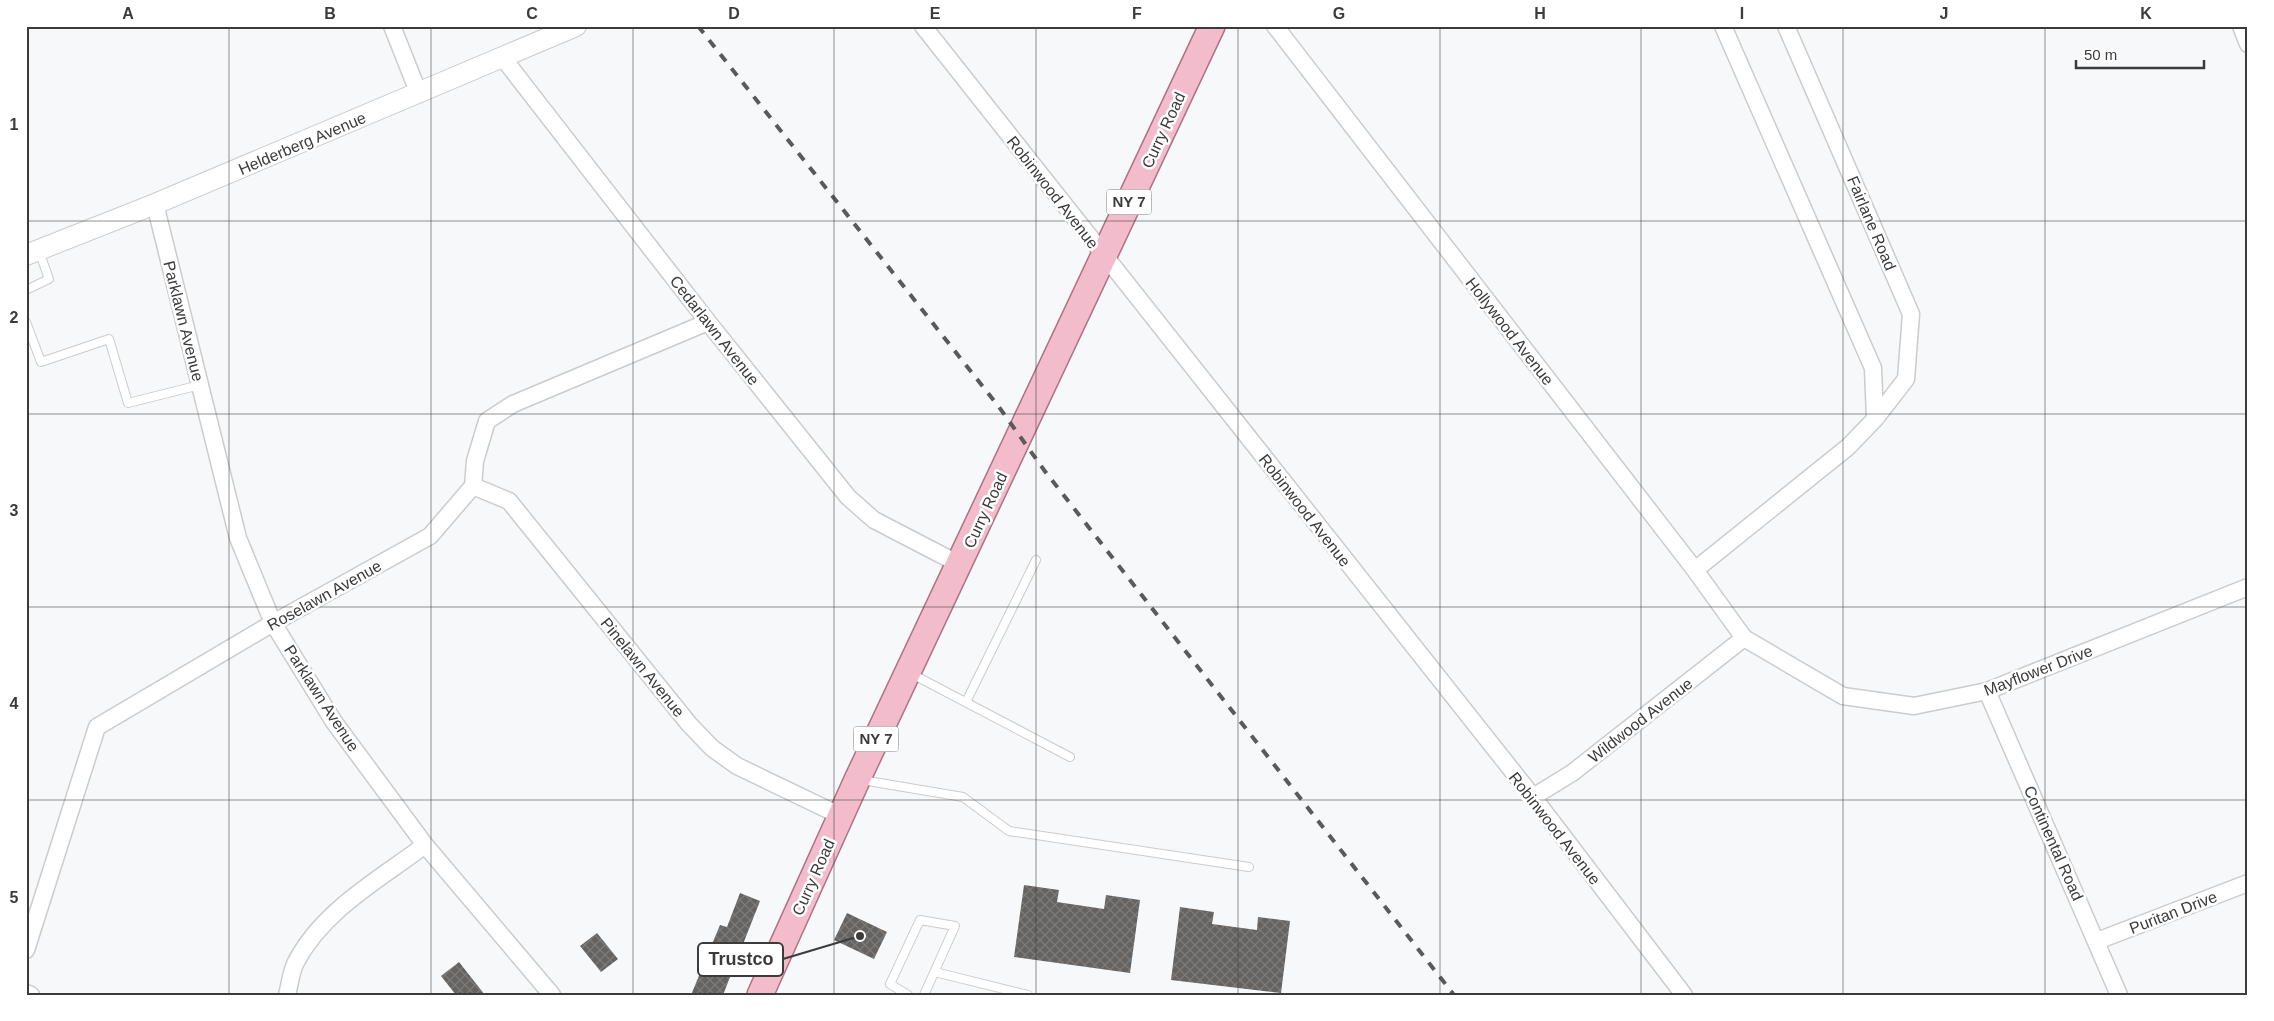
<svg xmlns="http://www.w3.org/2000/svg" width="2274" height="1021" font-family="Arial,sans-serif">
<defs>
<pattern id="building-cross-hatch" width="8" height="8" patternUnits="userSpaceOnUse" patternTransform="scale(1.25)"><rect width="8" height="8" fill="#656362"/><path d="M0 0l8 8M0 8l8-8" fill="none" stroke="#7d7b7a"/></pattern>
</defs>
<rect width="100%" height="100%" fill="#f6f8f9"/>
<path fill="url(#building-cross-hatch)" d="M 1024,885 L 1059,890 L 1057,902 L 1104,909 L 1106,895 L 1140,900 L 1130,973 L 1014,957 Z
M 740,893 L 760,901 L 723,995 L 691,995 L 720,925 L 727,927 Z
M 1180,907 L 1214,912 L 1212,924 L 1257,930 L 1258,917 L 1290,921 L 1281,993 L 1171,980 Z
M 847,913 L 887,932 L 874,959 L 834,940 Z
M 597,933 L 618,959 L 601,972 L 580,946 Z
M 459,962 L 485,995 L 456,995 L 441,976 Z"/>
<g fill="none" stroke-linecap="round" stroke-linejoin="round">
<defs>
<path id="service" d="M 26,290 L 49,279 L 39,251
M 26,322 L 41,362 L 109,339 L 128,403 L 200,385
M 910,673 L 1070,757
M 966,702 L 1036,560
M 862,780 L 963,797 L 1009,831 L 1249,867
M 935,972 L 1028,995
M 908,995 L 890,984 L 920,920 L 955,926 L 924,995"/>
<path id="minor" d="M 392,26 L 419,94
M 923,26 L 1533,797 L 1684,995
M 1275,26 L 1695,570 L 1744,638 L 1843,696 L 1914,706 L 1987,691 L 2248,587
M 1723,26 L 1873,368 L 1875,419 L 1906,379 L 1911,314 L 1786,26
M 2241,26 L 2248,44
M 503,58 L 708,322 L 848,497 L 874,520 L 959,564
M 155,204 L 238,538 L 273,623 L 334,722 L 425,845 L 552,995
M 473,486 L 509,501 L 689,724 L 712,748 L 737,766 L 841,816
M 1695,570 L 1848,447 L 1875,419
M 1987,691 L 2119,995
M 1533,797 L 1572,773 L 1744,638
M 2097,941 L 2248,883
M 26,950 L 97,727 L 273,623 L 430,536 L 473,486 L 475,461 L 487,421 L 513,404 L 708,322
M 26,993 L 31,995
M 287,995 C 290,984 291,971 296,962 C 323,910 380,879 425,845"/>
<path id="tertiary" d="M 26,255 L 155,204 L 576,26"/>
<path id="primary" d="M 760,995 L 857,780 L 1212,26"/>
</defs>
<use href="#service" stroke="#caccce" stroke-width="10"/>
<use href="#minor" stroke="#caccce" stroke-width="19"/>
<use href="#tertiary" stroke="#caccce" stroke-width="22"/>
<use href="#primary" stroke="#ad7284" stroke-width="28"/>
<use href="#service" stroke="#fff" stroke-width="8"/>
<use href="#minor" stroke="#fff" stroke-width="16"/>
<use href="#tertiary" stroke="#fff" stroke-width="20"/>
<use href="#primary" stroke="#f3bccd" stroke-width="25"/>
<path stroke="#5a5a5b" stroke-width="4" stroke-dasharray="9 9" stroke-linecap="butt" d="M 698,26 L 999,407 L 1044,470 L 1454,995"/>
</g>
<path fill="none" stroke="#3b3b3c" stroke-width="1" stroke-opacity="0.55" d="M 229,26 L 229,995M 431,26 L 431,995M 633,26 L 633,995M 834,26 L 834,995M 1036,26 L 1036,995M 1238,26 L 1238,995M 1440,26 L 1440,995M 1641,26 L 1641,995M 1843,26 L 1843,995M 2045,26 L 2045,995M 26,221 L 2248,221M 26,414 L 2248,414M 26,607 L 2248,607M 26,800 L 2248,800"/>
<g text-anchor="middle" stroke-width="5" stroke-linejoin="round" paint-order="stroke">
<g fill="#fff" stroke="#767676" stroke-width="1">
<rect x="1106.5" y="189.5" width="45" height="25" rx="4"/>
<rect x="853.5" y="726.5" width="45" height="25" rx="4"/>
</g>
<g font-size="15" font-weight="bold" fill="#3b3b3c">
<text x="1129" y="207">NY 7</text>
<text x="876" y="744">NY 7</text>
</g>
<g font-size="16" fill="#3b3b3c" stroke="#fff">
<text transform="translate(1163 130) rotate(-65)" y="6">Curry Road</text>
<text transform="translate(302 143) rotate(-23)" y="6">Helderberg Avenue</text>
<text transform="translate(1053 192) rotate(52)" y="6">Robinwood Avenue</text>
<text transform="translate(1872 223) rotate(67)" y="6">Fairlane Road</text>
<text transform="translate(184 321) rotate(76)" y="6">Parklawn Avenue</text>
<text transform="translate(715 330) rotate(52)" y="6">Cedarlawn Avenue</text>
<text transform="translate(1510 331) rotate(52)" y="6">Hollywood Avenue</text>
<text transform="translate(985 510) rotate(-65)" y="6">Curry Road</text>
<text transform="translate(1305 510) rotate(52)" y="6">Robinwood Avenue</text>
<text transform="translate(324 595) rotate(-29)" y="6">Roselawn Avenue</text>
<text transform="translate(643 667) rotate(51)" y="6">Pinelawn Avenue</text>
<text transform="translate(2038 670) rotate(-21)" y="6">Mayflower Drive</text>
<text transform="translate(322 698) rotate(57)" y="6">Parklawn Avenue</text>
<text transform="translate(1640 720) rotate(-38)" y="6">Wildwood Avenue</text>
<text transform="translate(1555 828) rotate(52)" y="6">Robinwood Avenue</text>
<text transform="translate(2054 843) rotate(66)" y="6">Continental Road</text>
<text transform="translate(813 877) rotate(-66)" y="6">Curry Road</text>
<text transform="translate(2173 912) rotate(-21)" y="6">Puritan Drive</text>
</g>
</g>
<path fill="none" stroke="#3b3b3c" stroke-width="2" d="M860 936L783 959"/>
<circle fill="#3b3b3c" stroke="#fff" stroke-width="2" cx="860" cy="936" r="5"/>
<rect fill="#fff" stroke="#3b3b3c" stroke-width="2" x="698" y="943" width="85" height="33" rx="5"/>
<g font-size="18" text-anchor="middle" font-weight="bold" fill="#3b3b3c">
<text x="741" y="965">Trustco</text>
</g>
<rect width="2274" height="1021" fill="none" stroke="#ffffff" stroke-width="55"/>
<path d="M2076 60v8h128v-8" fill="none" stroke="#3b3b3c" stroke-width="2.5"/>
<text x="2084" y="60" font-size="15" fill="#3b3b3c" stroke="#ffffff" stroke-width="4" paint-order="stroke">50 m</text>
<rect x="28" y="28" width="2218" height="966" fill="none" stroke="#3b3b3c" stroke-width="2"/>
<g font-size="16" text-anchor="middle" font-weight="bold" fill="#3b3b3c">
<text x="128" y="19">A</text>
<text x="330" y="19">B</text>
<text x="532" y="19">C</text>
<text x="734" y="19">D</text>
<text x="935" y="19">E</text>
<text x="1137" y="19">F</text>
<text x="1339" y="19">G</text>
<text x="1540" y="19">H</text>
<text x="1742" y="19">I</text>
<text x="1944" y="19">J</text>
<text x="2146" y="19">K</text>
<text x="14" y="130">1</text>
<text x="14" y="323">2</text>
<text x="14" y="516">3</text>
<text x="14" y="709">4</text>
<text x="14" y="903">5</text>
</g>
</svg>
